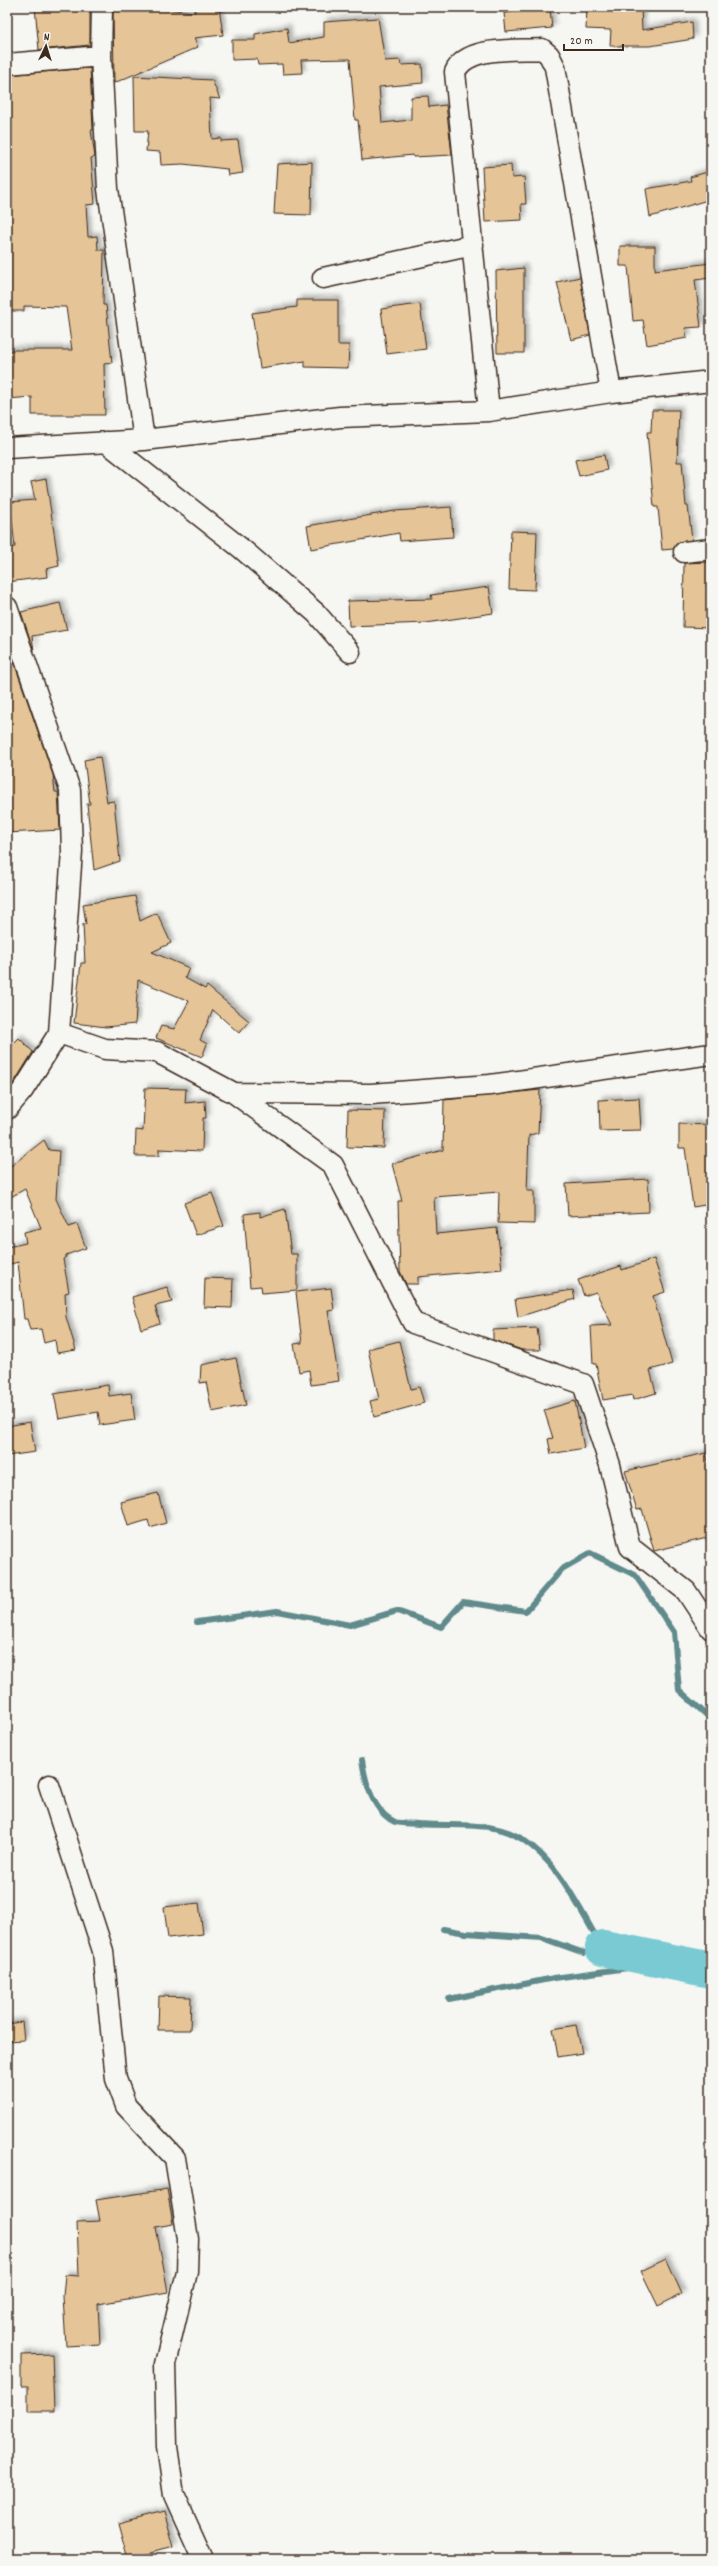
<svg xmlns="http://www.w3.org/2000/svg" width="718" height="2566" font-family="Dekko,sans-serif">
<defs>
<filter id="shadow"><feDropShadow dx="3.5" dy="-3.5" stdDeviation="2" flood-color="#0004"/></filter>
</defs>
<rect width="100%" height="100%" fill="#f6f6f2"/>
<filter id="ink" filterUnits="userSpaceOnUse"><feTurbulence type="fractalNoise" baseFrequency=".025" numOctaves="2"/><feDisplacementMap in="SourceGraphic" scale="8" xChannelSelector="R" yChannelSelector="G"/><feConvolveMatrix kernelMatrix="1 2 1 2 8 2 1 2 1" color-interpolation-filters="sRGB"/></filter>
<g filter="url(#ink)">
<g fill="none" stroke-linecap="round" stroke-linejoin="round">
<path stroke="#608a8b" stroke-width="6" d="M 197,1622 L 277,1611 L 350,1625 L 397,1611 L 441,1627 L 463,1602 L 526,1611 L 562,1569 L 590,1553 L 635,1575 L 674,1632 L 679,1690 L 711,1719
M 362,1760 C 365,1781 373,1812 395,1822 C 401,1824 412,1823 419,1824 C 453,1827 493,1820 522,1839 C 561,1864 579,1910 603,1948 L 584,1953 L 542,1938 L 466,1933 L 443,1929
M 449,1999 L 554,1978 L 672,1962"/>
<path stroke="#79cad3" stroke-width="36" d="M 603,1948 L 711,1970"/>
</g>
<path fill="#e5c497" stroke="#3b2a1e" filter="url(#shadow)" d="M 35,7 L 90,7 L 90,45 L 39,50 Z
M 113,7 L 145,7 L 195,12 L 195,7 L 219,7 L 223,35 L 194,38 L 198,47 L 114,83 Z
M 587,7 L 641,7 L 642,30 L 692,22 L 693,39 L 650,46 L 610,46 L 611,30 L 586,29 Z
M 550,9 L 552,28 L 506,32 L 504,13 Z
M 378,18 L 385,61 L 400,60 L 401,65 L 422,64 L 423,83 L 379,87 L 382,123 L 411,120 L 411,97 L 428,96 L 429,107 L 446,105 L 452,155 L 413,157 L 413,155 L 362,160 L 358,120 L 355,120 L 350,59 L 301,60 L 302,73 L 283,74 L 282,64 L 258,65 L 257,59 L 232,60 L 232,40 L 255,40 L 255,34 L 287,28 L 289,43 L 324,37 L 324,22 Z
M 90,68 L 93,130 L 91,130 L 95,157 L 91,158 L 95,204 L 86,205 L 88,237 L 97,236 L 98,250 L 104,250 L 103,305 L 106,305 L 112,363 L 104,364 L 105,415 L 32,415 L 32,397 L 7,399 L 7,350 L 72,350 L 66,307 L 24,306 L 24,311 L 7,311 L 7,75 Z
M 134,76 L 212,80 L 220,99 L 210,98 L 212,139 L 221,138 L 221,141 L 238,140 L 243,173 L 228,175 L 227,169 L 183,164 L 161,165 L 160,152 L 146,151 L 148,131 L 135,131 Z
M 312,162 L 311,215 L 274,214 L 277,164 Z
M 511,165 L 512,178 L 524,177 L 526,204 L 521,204 L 522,220 L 485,222 L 482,167 Z
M 711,171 L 711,199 L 650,217 L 646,189 L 691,181 L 690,177 Z
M 620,246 L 655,246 L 655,270 L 711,263 L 711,278 L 695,280 L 701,327 L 685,328 L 687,338 L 647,345 L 643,320 L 633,321 L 628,266 L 620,266 Z
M 524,268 L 524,353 L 497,353 L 496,271 Z
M 580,277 L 590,335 L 571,340 L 557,282 Z
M 297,300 L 338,300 L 338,345 L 349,345 L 348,368 L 305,367 L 305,361 L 260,368 L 252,313 L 297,307 Z
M 420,304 L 426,349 L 387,354 L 381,309 Z
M 652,410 L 679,410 L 677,462 L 682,462 L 686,506 L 688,506 L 692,540 L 678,543 L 673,549 L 662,550 L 658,507 L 654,507 L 647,432 L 651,432 Z
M 604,455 L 607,470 L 579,476 L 575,460 Z
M 46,479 L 59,566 L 46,569 L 47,577 L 7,582 L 7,548 L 15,547 L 10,502 L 35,500 L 31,482 Z
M 451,507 L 453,537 L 400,541 L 399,533 L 311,549 L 307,526 L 395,511 Z
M 511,531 L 537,532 L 535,590 L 509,589 Z
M 711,562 L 711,628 L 683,627 L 684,563 Z
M 489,587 L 493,613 L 426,623 L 349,626 L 348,601 L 432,599 L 431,595 Z
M 60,603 L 67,630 L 32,636 L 34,651 L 21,612 Z
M 7,642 L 53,775 L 55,792 L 58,792 L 60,830 L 7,833 Z
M 100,757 L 107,802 L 114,801 L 120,861 L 94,870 L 87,804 L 90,804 L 84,760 Z
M 135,896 L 140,921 L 157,913 L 171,943 L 152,952 L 189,968 L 185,978 L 205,989 L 207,986 L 249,1021 L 239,1033 L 213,1010 L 200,1040 L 207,1044 L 202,1057 L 156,1038 L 161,1026 L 174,1029 L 189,1001 L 138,980 L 135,1024 L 106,1027 L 74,1023 L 81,963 L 85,963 L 83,924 L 86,924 L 83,904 Z
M 19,1038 L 33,1052 L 15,1081 L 7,1089 L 7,1050 Z
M 145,1088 L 186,1089 L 185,1103 L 205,1101 L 206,1118 L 203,1118 L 202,1151 L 159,1149 L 159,1156 L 135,1156 L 136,1130 L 143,1131 Z
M 540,1090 L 538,1133 L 529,1135 L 527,1191 L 534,1191 L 534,1224 L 498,1223 L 499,1192 L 434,1197 L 436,1234 L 497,1228 L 502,1269 L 418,1277 L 418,1284 L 406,1284 L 400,1271 L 398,1201 L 402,1201 L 392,1164 L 443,1150 L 444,1100 Z
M 639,1098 L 641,1130 L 600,1131 L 599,1100 Z
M 348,1110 L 385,1111 L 384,1148 L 347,1147 Z
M 679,1124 L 711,1125 L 711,1204 L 693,1207 L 685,1148 L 679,1148 Z
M 44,1140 L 49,1150 L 59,1151 L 56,1199 L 69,1227 L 77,1224 L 86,1248 L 66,1255 L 66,1257 L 63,1259 L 69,1292 L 65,1293 L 66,1317 L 76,1350 L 57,1353 L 55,1340 L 44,1343 L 41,1329 L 30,1330 L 27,1319 L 24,1319 L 18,1262 L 7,1265 L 7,1247 L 26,1243 L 24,1232 L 41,1228 L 25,1189 L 7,1199 L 7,1169 Z
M 648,1179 L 649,1212 L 568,1216 L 566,1184 Z
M 212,1193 L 224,1226 L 196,1235 L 184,1203 Z
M 285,1209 L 291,1254 L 297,1254 L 297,1290 L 262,1293 L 261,1286 L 250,1287 L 244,1214 L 260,1212 L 260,1217 Z
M 654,1259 L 665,1292 L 653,1296 L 672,1364 L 650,1370 L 656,1393 L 633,1400 L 632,1395 L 603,1400 L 596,1364 L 593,1364 L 591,1326 L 612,1325 L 596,1292 L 584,1296 L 578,1280 L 621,1266 L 622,1270 Z
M 205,1278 L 233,1279 L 232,1308 L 204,1307 Z
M 167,1287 L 172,1302 L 155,1306 L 160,1323 L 141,1329 L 132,1297 Z
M 331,1288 L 334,1310 L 328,1311 L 339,1381 L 311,1385 L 309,1370 L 299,1372 L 294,1344 L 302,1343 L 296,1292 Z
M 573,1290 L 575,1299 L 518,1317 L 515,1299 Z
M 537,1328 L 540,1350 L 522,1350 L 493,1340 L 493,1330 Z
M 399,1341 L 411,1389 L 419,1387 L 424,1403 L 374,1417 L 370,1401 L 379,1399 L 368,1349 Z
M 236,1358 L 246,1405 L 212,1412 L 206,1382 L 200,1383 L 201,1365 Z
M 108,1385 L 109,1396 L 131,1393 L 135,1420 L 100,1425 L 98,1412 L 59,1419 L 54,1394 Z
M 575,1401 L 584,1448 L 551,1454 L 548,1439 L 553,1438 L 544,1410 Z
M 30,1422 L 35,1452 L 7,1456 L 7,1426 Z
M 706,1453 L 711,1474 L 711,1537 L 654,1551 L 642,1509 L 637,1510 L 625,1471 Z
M 158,1493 L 166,1523 L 150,1528 L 148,1520 L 128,1526 L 121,1502 Z
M 199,1903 L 203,1934 L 168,1938 L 164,1907 Z
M 159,1996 L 191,1997 L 190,2030 L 158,2030 Z
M 22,2022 L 24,2040 L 7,2041 L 7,2024 Z
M 576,2025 L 582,2053 L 558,2057 L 553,2029 Z
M 167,2189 L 173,2224 L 156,2227 L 168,2292 L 98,2304 L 100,2344 L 66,2346 L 63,2296 L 65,2275 L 79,2276 L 77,2222 L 100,2221 L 96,2200 Z
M 666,2259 L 682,2294 L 658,2306 L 641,2271 Z
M 52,2354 L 54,2411 L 28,2411 L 28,2386 L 21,2386 L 21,2355 Z
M 164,2511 L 174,2547 L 128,2559 L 118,2523 Z"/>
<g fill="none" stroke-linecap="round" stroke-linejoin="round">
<defs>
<path id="minor" d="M 102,7 L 101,56 L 108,189 L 144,440
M 7,64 L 101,56
M 323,278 L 473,245
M 489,411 L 455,72 C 467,45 516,51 542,49 L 549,55 L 555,67 L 611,392
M 106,442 L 242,549 L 316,613 L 350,652
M 7,448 L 144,440 L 340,417 L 489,411 L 611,392 L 711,381
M 684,552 L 711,549
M 7,607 L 70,790 L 72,851 L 59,1033 L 105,1049 L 157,1052 L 234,1093 L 333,1165 L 413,1323 L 583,1384 L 610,1465 L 630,1547 L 686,1591 L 711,1629
M 234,1093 L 371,1094 L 490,1085 L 711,1054
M 7,1109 L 23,1090 L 59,1033
M 49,1785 L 103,1951 L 116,2079 L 126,2106 L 175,2158 L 188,2239 L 187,2272 L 165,2364 L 167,2447 L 174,2495 L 203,2559"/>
</defs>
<use href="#minor" stroke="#3b2a1e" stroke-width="23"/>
<use href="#minor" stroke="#f6f6f2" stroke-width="20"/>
</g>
</g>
<rect width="718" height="2566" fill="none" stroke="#f6f6f2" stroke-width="24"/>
<rect x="12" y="12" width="694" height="2542" fill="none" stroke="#3b2a1e" stroke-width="1.5" filter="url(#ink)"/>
<g transform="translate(46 46) rotate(4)" stroke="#f6f6f2" stroke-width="3" paint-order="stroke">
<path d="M0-3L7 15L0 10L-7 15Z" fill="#3b2a1e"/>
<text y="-6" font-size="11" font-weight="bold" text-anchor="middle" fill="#3b2a1e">N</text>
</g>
<path d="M564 44v6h59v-6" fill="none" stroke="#3b2a1e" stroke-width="2"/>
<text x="570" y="44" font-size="12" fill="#3b2a1e" stroke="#f6f6f2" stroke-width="3" paint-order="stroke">20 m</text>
</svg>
